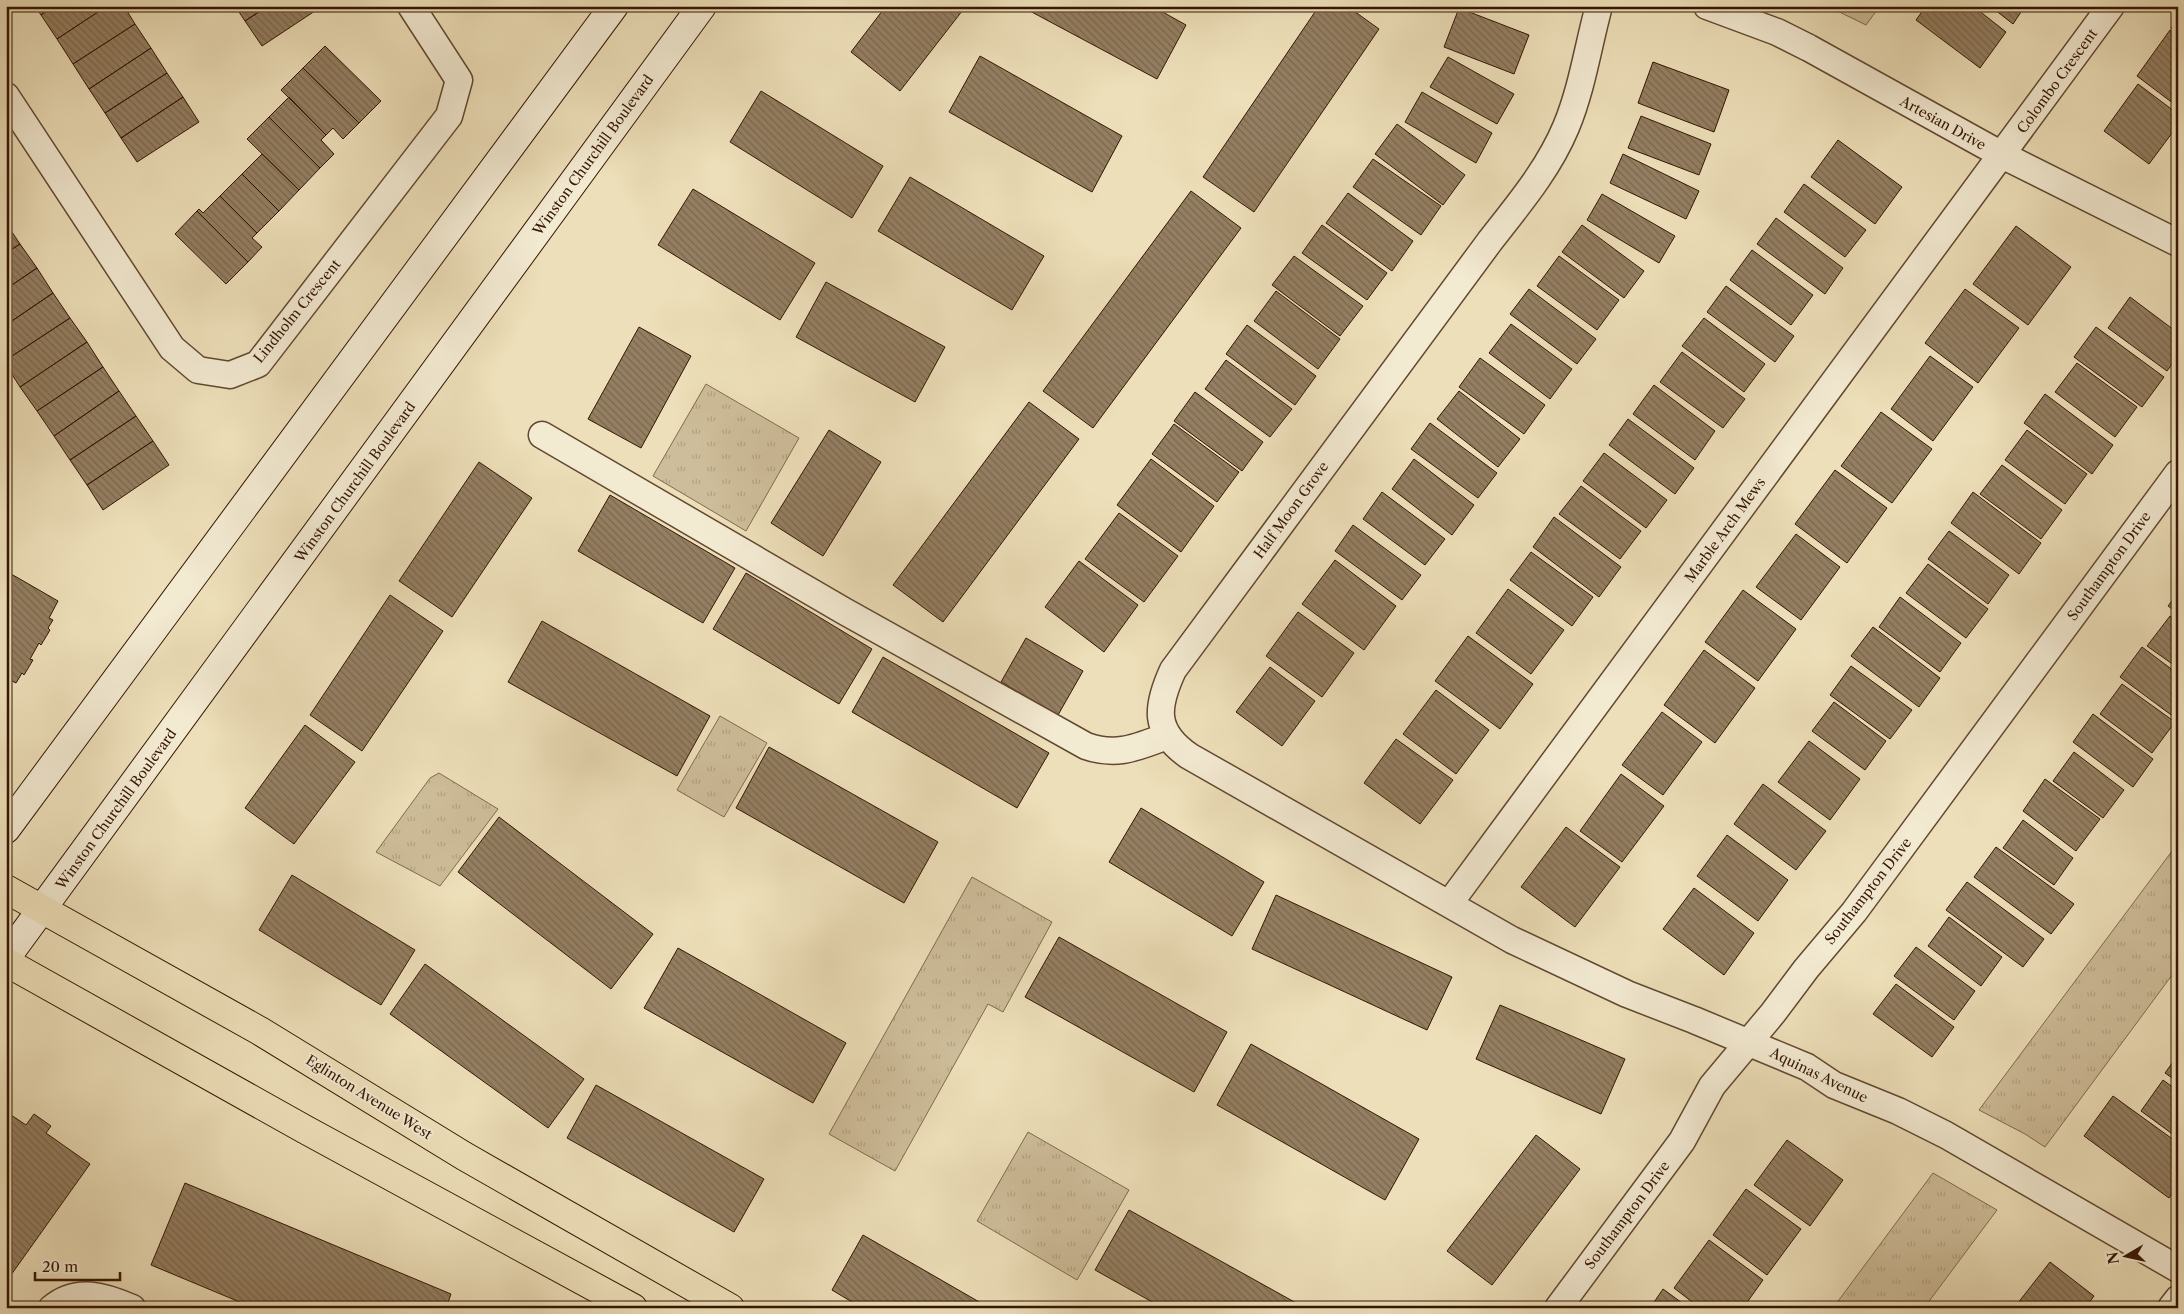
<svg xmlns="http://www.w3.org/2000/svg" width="2184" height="1314" font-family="'Libre Caslon Text',serif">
<defs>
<pattern id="grass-tufts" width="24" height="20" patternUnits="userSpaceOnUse" patternTransform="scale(1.25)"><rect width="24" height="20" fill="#cebd9a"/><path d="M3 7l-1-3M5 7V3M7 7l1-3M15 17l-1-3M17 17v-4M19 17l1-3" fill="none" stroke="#b2a283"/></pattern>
<pattern id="building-back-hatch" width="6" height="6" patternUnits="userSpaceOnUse" patternTransform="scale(1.25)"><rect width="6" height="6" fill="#947f62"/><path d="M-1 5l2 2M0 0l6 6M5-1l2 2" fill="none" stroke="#7a674f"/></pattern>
</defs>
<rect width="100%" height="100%" fill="#eddfb9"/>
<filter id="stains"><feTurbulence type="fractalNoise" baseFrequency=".004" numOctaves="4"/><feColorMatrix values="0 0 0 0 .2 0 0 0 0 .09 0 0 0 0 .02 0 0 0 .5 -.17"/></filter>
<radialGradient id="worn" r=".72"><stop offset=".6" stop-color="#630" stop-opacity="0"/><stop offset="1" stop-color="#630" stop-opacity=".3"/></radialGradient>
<path fill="url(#grass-tufts)" stroke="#816a4e" d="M 1827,6 L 1880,6 L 1866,25 Z
M 706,384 L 799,438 L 746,531 L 653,476 Z
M 720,716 L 767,743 L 724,817 L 677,790 Z
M 439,773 L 498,809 L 440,886 L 376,852 L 430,778 Z
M 2178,843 L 2178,967 L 2045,1147 L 2025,1134 L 1979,1110 Z
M 972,877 L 1052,922 L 1003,1012 L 988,1004 L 895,1171 L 829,1134 Z
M 1028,1132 L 1129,1190 L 1077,1280 L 977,1221 Z
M 1933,1173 L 1997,1210 L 1924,1308 L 1833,1308 Z"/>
<path fill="url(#building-back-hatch)" stroke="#341603" d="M 35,6 L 54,6 L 41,15 Z
M 54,6 L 107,6 L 57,39 L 41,15 Z
M 107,6 L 124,6 L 135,24 L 73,64 L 57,39 Z
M 235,6 L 268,6 L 245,21 Z
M 268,6 L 321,6 L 321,7 L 262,46 L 245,21 Z
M 886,6 L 966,6 L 900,91 L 851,52 Z
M 1029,6 L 1152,6 L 1186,25 L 1157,79 L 1028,10 Z
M 1319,6 L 1347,6 L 1379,29 L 1254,212 L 1203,177 Z
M 1926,6 L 1973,6 L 2006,32 L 1980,68 L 1916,20 Z
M 1990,6 L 2025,6 L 2013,24 Z
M 1459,8 L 1529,35 L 1514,74 L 1444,47 Z
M 2178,19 L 2178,33 L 2171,28 Z
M 135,24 L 151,48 L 89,89 L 73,64 Z
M 2170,30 L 2178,36 L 2178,107 L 2137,76 Z
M 325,46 L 381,101 L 359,123 L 303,68 Z
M 151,48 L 167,73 L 105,113 L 89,89 Z
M 980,56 L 1122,136 L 1092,192 L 949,112 Z
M 1448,57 L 1514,94 L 1497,124 L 1430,87 Z
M 1653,62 L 1729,90 L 1714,132 L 1638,103 Z
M 303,68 L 359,123 L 343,139 L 333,128 L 326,135 L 281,90 Z
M 167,73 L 183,97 L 121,138 L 105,113 Z
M 2138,84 L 2178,114 L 2178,125 L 2149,164 L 2104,131 Z
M 761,91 L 883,166 L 852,218 L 730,142 Z
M 1422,92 L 1492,133 L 1476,163 L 1405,122 Z
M 183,97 L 199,122 L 137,162 L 121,138 Z
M 289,97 L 326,135 L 321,140 L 334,154 L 320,168 L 269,117 Z
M 1641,116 L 1711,144 L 1699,175 L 1628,148 Z
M 269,117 L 320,168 L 299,190 L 247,139 Z
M 1397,124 L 1465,175 L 1443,205 L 1375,154 Z
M 1838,140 L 1902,187 L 1875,224 L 1811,177 Z
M 262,154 L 299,190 L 279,211 L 242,174 Z
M 1623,154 L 1699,191 L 1686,219 L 1610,183 Z
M 1373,159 L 1441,206 L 1421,235 L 1353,187 Z
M 242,174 L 279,211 L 257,233 L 220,196 Z
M 910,177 L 1044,256 L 1012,310 L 878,231 Z
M 1804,184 L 1866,230 L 1845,257 L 1784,212 Z
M 693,189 L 815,263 L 780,320 L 658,245 Z
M 1191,191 L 1241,228 L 1093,428 L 1043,391 Z
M 1348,193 L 1413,241 L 1392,271 L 1326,223 Z
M 1602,194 L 1675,236 L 1659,263 L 1587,220 Z
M 220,196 L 257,233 L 252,238 L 262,247 L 248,262 L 197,211 L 199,209 L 203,213 Z
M 197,211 L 248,262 L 226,284 L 175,234 Z
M 1776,218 L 1843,268 L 1825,294 L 1757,244 Z
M 6,223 L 20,244 L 6,253 Z
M 1322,225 L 1387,273 L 1367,300 L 1302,253 Z
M 1582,225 L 1644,271 L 1624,298 L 1562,252 Z
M 2016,226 L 2071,267 L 2028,325 L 1973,284 Z
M 20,244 L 37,268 L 6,289 L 6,253 Z
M 1752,250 L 1813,295 L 1791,325 L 1730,280 Z
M 1294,256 L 1363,306 L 1340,336 L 1272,285 Z
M 1559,256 L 1619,300 L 1597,330 L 1537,286 Z
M 37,268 L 53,293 L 6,325 L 6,289 Z
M 826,282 L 945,347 L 915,402 L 796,337 Z
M 1726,286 L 1794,336 L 1775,362 L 1707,312 Z
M 1529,289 L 1596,339 L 1577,364 L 1510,314 Z
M 1965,289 L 2019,328 L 1978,383 L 1925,343 Z
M 1276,291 L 1340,339 L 1318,369 L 1254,321 Z
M 53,293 L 70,318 L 6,360 L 6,325 Z
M 2130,297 L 2178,333 L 2178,356 L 2167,371 L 2108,328 Z
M 70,318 L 87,342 L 20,387 L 6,365 L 6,360 Z
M 1704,318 L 1765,364 L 1744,392 L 1682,346 Z
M 1511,324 L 1572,369 L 1550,399 L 1489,353 Z
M 1247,325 L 1316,376 L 1295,405 L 1226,354 Z
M 639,327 L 691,356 L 641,448 L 588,419 Z
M 2096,327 L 2164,377 L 2142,407 L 2074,357 Z
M 87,342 L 103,367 L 37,411 L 20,387 Z
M 1682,352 L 1745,399 L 1723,428 L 1660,382 Z
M 1930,356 L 1973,387 L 1933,441 L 1891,409 Z
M 1480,358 L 1545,405 L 1524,434 L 1459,387 Z
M 1226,360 L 1292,409 L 1270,437 L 1205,389 Z
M 2077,363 L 2137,407 L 2115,437 L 2055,392 Z
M 103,367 L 119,391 L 54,436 L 37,411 Z
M 1654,385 L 1715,431 L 1695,460 L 1633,414 Z
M 119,391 L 136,416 L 70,460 L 54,436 Z
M 1459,391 L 1520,439 L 1498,467 L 1437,419 Z
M 1195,392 L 1263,442 L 1242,471 L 1174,421 Z
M 2045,394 L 2113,445 L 2092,474 L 2024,423 Z
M 1029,402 L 1079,439 L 943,622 L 893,585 Z
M 1881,412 L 1932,449 L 1892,503 L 1841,466 Z
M 136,416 L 153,441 L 87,485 L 70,460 Z
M 1628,419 L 1694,468 L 1675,494 L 1609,445 Z
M 1430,423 L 1497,473 L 1478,498 L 1411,449 Z
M 1174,424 L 1239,472 L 1217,502 L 1152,454 Z
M 829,430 L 881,462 L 823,556 L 771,523 Z
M 2027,430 L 2087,474 L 2065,504 L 2005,460 Z
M 153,441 L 169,465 L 103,510 L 87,485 Z
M 1604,453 L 1667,500 L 1646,528 L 1583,481 Z
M 1151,459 L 1214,506 L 1181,552 L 1117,505 Z
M 1414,459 L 1474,505 L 1452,535 L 1392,489 Z
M 479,462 L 532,498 L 452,617 L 399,581 Z
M 2002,465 L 2062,510 L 2041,539 L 1980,494 Z
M 1835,470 L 1887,508 L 1847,563 L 1795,524 Z
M 1581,486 L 1641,531 L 1620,559 L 1559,514 Z
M 1382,492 L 1445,539 L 1425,565 L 1363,519 Z
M 1973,492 L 2041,543 L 2019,574 L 1951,523 Z
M 610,495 L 735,568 L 703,623 L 578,551 Z
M 1119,513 L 1178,556 L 1144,602 L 1085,559 Z
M 1554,517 L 1621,567 L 1599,597 L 1533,547 Z
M 1353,525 L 1421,575 L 1402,600 L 1335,551 Z
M 1949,531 L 2009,575 L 1988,604 L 1928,559 Z
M 1796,534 L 1840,567 L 1801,620 L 1756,587 Z
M 1531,552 L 1593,597 L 1572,626 L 1510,580 Z
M 1335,560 L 1396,606 L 1364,650 L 1302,604 Z
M 1079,561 L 1138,605 L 1104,652 L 1045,607 Z
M 1928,564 L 1988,609 L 1966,638 L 1906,593 Z
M 6,571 L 58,601 L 49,618 L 53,620 L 48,628 L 50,630 L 41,645 L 39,643 L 30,659 L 33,660 L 24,675 L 22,673 L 16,683 L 12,681 L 6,682 Z
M 746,573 L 872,649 L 839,704 L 713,629 Z
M 1508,589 L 1564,630 L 1531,674 L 1476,633 Z
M 1743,590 L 1796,629 L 1758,681 L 1705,642 Z
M 2178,593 L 2178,613 L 2168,606 Z
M 390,595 L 443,631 L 362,751 L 310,715 Z
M 1900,597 L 1961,643 L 1940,672 L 1879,627 Z
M 1298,612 L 1354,653 L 1322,697 L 1266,656 Z
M 2170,616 L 2178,622 L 2178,668 L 2147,646 Z
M 542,621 L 710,716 L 677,776 L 508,682 Z
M 1873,627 L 1940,678 L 1919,707 L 1851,656 Z
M 1468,636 L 1533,684 L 1500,729 L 1435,681 Z
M 1026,638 L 1083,671 L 1058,715 L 1001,682 Z
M 2142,647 L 2178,674 L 2178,720 L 2120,677 Z
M 1704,650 L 1755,688 L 1715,743 L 1664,705 Z
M 883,657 L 1049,753 L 1017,808 L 852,712 Z
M 1851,666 L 1912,710 L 1890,739 L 1830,695 Z
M 1270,667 L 1315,701 L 1282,746 L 1236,712 Z
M 2122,684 L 2175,722 L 2152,753 L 2100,714 Z
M 1436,690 L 1489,730 L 1456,774 L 1403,734 Z
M 1834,702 L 1886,741 L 1865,770 L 1812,731 Z
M 1662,712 L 1702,742 L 1663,795 L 1622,765 Z
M 2093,714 L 2153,759 L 2133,787 L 2073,742 Z
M 305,725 L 355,762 L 294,844 L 245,808 Z
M 1396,739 L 1453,780 L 1420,824 L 1364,783 Z
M 1809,741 L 1860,779 L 1830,820 L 1778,782 Z
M 769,747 L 938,842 L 904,903 L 736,808 Z
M 2074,752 L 2124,790 L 2103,818 L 2053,781 Z
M 1621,774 L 1664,806 L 1622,862 L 1580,831 Z
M 2045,779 L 2100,819 L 2076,851 L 2023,811 Z
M 1763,784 L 1826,831 L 1796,870 L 1734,824 Z
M 1141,808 L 1264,882 L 1232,936 L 1109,862 Z
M 499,817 L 653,934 L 611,989 L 458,872 Z
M 2023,820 L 2073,858 L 2054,885 L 2003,848 Z
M 1566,827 L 1620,867 L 1575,927 L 1521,887 Z
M 1727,835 L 1788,880 L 1758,921 L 1697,876 Z
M 1996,847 L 2074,904 L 2051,934 L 1974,877 Z
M 292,875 L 415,950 L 381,1005 L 259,930 Z
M 1967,882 L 2044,939 L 2023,967 L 1946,910 Z
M 1694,888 L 1754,933 L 1724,975 L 1663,929 Z
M 1276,895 L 1452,977 L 1427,1030 L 1252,949 Z
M 1949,917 L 2002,957 L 1981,986 L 1928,946 Z
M 1059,937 L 1227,1032 L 1194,1092 L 1025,997 Z
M 1916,947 L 1975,991 L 1954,1020 L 1894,976 Z
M 678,948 L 846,1043 L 813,1103 L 644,1008 Z
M 425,964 L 584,1079 L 548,1128 L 390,1014 Z
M 1896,984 L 1954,1027 L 1932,1057 L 1873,1014 Z
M 1500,1005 L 1625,1059 L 1601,1114 L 1476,1059 Z
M 1251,1044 L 1419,1139 L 1385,1200 L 1217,1105 Z
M 2178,1055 L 2178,1082 L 2165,1073 Z
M 2163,1080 L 2178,1091 L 2178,1138 L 2141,1111 Z
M 596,1085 L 764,1179 L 734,1232 L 567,1138 Z
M 2113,1096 L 2178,1143 L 2178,1186 L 2169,1198 L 2084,1136 Z
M 34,1114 L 51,1126 L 46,1133 L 90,1164 L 6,1282 L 6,1121 L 11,1115 L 26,1125 Z
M 1536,1135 L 1580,1169 L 1492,1285 L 1447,1251 Z
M 1787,1140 L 1843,1180 L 1810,1226 L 1754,1185 Z
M 185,1183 L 451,1294 L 446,1308 L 254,1308 L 151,1265 Z
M 1746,1189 L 1801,1229 L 1767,1275 L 1713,1235 Z
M 1129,1210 L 1298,1304 L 1296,1308 L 1163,1308 L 1095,1270 Z
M 863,1235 L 988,1307 L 987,1308 L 862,1308 L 832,1290 Z
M 1709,1240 L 1763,1280 L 1743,1308 L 1700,1308 L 1674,1288 Z
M 2050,1262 L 2094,1296 L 2085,1308 L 2014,1308 Z
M 1663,1289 L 1689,1308 L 1650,1308 Z"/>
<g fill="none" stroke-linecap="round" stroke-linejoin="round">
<defs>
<path id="street" d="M 1599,6 C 1588,46 1582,89 1566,127 C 1548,170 1518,205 1490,241 L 1173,670 C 1156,707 1153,731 1189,756 L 1512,940 L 1627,994 L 1694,1020 L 1807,1067 L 1834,1085 L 1898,1111 L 1946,1135 L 2178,1269
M 1707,6 L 1777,32 L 1809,48 L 2002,155 L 2178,243
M 6,96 L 172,348 L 198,370 L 230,375 L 258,364 L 449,116 L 459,80 L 411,6
M 542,435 L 844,611 L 1086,746 C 1117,757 1137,747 1167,736
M 1449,904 L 2111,6
M 52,1308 C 77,1287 105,1296 132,1308
M 1558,1308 L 1682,1141 L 1712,1086 L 1773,1013 L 1806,969 L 1854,912 L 2178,473
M 2171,1308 L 2178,1299"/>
<path id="secondary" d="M 6,829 L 614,6
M 6,958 L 702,6"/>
<path id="primary" d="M 6,889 L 260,1031 L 464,1156 L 730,1308
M 6,962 L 306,1130 L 633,1308"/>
</defs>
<use href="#street" stroke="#624830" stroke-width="29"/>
<use href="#secondary" stroke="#341603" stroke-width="30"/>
<use href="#primary" stroke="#341603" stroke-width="30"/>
<use href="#street" stroke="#f3ead2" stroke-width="26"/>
<use href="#secondary" stroke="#f3ead2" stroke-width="28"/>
<use href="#primary" stroke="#eddfb9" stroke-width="28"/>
</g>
<g text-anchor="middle" stroke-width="4" stroke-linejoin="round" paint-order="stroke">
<g font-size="14" fill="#341603" stroke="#f3ead2">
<text transform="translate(2057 81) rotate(-54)" y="5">Colombo Crescent</text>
<text transform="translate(1943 123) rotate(29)" y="5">Artesian Drive</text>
<text transform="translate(593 155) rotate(-54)" y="5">Winston Churchill Boulevard</text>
<text transform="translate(297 311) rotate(-51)" y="5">Lindholm Crescent</text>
<text transform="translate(355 482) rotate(-54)" y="5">Winston Churchill Boulevard</text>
<text transform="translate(1291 510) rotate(-54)" y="5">Half Moon Grove</text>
<text transform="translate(1725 530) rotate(-54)" y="5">Marble Arch Mews</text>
<text transform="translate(2109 566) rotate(-54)" y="5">Southampton Drive</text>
<text transform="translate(116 809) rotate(-54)" y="5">Winston Churchill Boulevard</text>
<text transform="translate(1868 891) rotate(-52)" y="5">Southampton Drive</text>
<text transform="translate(1819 1075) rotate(26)" y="5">Aquinas Avenue</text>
<text transform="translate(369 1097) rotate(32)" y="5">Eglinton Avenue West</text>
<text transform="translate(1627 1215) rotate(-53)" y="5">Southampton Drive</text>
</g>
</g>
<rect width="2184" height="1314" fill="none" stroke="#eddfb9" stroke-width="25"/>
<rect x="8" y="8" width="2169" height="1299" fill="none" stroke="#341603" stroke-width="2.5"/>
<rect x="12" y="12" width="2159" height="1289" fill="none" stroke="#341603"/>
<g transform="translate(2126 1256) rotate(261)" stroke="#f3ead2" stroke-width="4" paint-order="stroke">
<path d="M0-4L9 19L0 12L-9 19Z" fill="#341603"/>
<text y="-8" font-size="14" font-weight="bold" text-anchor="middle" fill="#341603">N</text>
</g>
<path d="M35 1272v8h85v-8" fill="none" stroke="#341603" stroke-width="2.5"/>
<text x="42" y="1272" font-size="15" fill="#341603" stroke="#f3ead2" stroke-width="4" paint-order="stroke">20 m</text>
<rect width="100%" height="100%" filter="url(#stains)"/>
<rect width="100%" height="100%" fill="url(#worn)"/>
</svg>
